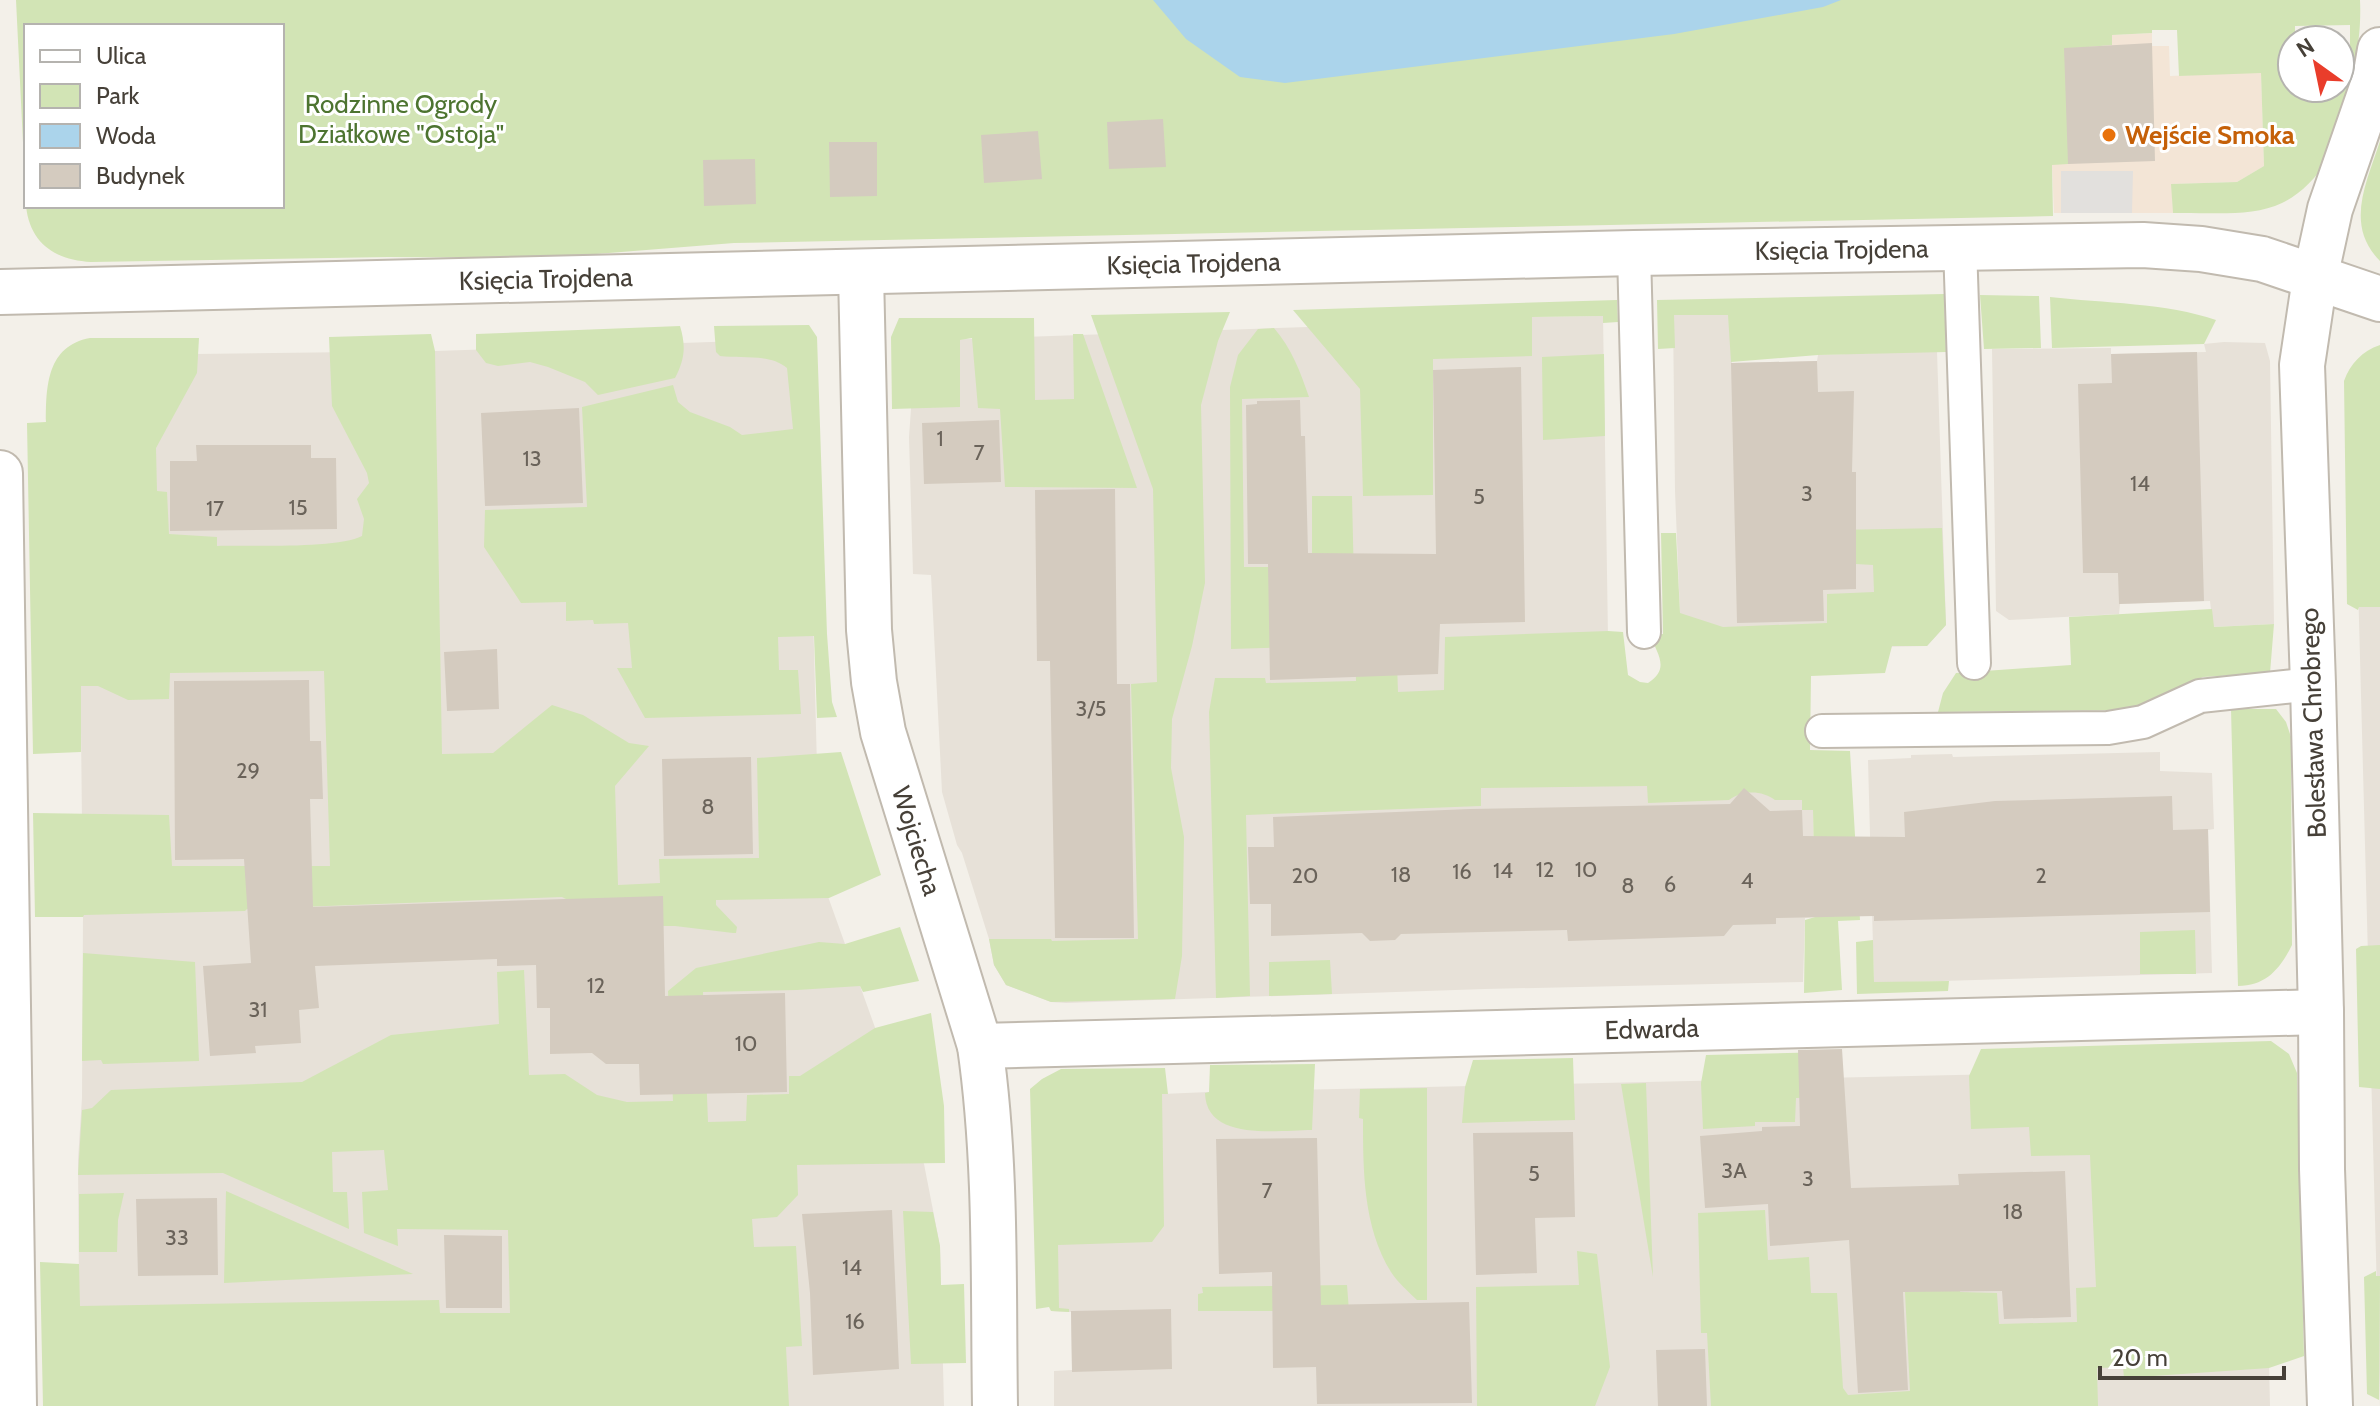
<svg xmlns="http://www.w3.org/2000/svg" width="2380" height="1406" font-family="Cabin,sans-serif">
<rect width="100%" height="100%" fill="#f3f0e9"/>
<path fill="#e7e1d8" d="M 1673,315 L 1729,315 L 1732,363 L 1817,361 L 1818,355 L 1937,351 L 1946,625 L 1927,646 L 1706,650 L 1680,614 L 1675,491 Z
M 1603,316 L 1609,701 L 1803,800 L 1803,810 L 1813,810 L 1815,917 L 1805,918 L 1803,982 L 1485,989 L 1066,1003 L 1051,1002 L 1006,985 L 994,965 L 989,939 L 962,853 L 957,845 L 942,792 L 931,575 L 913,574 L 909,437 L 912,395 L 910,341 L 1307,327 L 1432,318 Z
M 806,339 L 818,806 L 826,891 L 924,1164 L 940,1246 L 944,1406 L 80,1406 L 78,1160 L 82,1098 L 83,915 L 80,637 L 115,355 L 435,351 Z
M 2224,342 L 2265,343 L 2270,361 L 2274,624 L 2213,627 L 2210,601 L 2120,604 L 2119,614 L 2009,620 L 1996,611 L 1992,349 L 2111,348 L 2111,354 L 2206,352 L 2204,344 Z
M 2380,395 L 2380,1406 L 2353,396 Z
M 2160,752 L 2160,771 L 2212,773 L 2214,829 L 2208,830 L 2212,973 L 1874,983 L 1868,760 L 1911,758 L 1911,755 L 1952,754 L 1953,757 Z
M 2262,1068 L 2270,1406 L 1054,1406 L 1054,1371 L 1072,1370 L 1071,1312 L 1051,1311 L 1045,1099 L 1209,1092 Z"/>
<path fill="#f3e5d6" d="M 2152,33 L 2152,46 L 2169,46 L 2170,76 L 2261,72 L 2264,166 L 2237,182 L 2172,184 L 2173,213 L 2054,213 L 2052,164 L 2068,163 L 2076,47 L 2111,45 L 2112,35 Z"/>
<path fill="#d2e4b5" fill-rule="evenodd" d="M 16,0 L 2360,0 C 2362,45 2352,78 2338,120 C 2334,133 2332,148 2326,161 C 2317,178 2299,195 2282,203 C 2251,218 2206,212 2173,213 L 2171,184 L 2237,182 L 2264,166 L 2261,73 L 2179,76 L 2177,30 L 2152,30 L 2152,33 L 2112,35 L 2112,45 L 2076,48 L 2068,164 L 2052,165 L 2053,216 L 734,243 L 546,258 L 388,257 L 91,262 C 56,260 30,244 26,206 L 282,206 L 282,26 L 26,26 L 26,204 ZM 2350,25 L 2350,61 L 2340,61 L 2340,88 L 2292,88 L 2292,40 L 2295,40 L 2295,26 Z
M 2380,141 L 2380,261 C 2344,225 2367,182 2380,141 Z
M 1944,294 L 1946,352 L 1818,355 L 1731,362 L 1728,315 L 1674,315 L 1675,348 L 1658,349 L 1657,300 Z
M 1980,295 L 2039,296 L 2041,348 L 1984,349 Z
M 2050,297 C 2103,303 2167,303 2216,320 L 2204,344 L 2052,348 Z
M 1617,300 L 1618,322 L 1603,323 L 1603,316 L 1532,317 L 1532,356 L 1433,359 L 1433,495 L 1363,496 L 1360,389 L 1293,310 Z
M 1230,312 L 1218,341 L 1201,405 L 1205,583 L 1192,646 L 1172,719 L 1171,768 L 1184,837 L 1182,956 L 1175,999 L 1051,1002 L 1006,985 L 994,965 L 989,939 L 1051,939 L 1052,941 L 1138,939 L 1131,684 L 1157,682 L 1153,489 L 1091,315 Z
M 899,318 L 1034,318 L 1035,400 L 1074,399 L 1073,334 L 1083,334 L 1137,488 L 1005,487 L 1000,409 L 978,408 L 972,338 L 960,340 L 960,407 L 892,409 L 891,337 Z
M 809,325 L 817,337 L 827,634 L 832,702 L 837,717 L 817,718 L 814,636 L 778,637 L 779,670 L 798,670 L 801,714 L 645,718 L 617,668 L 632,668 L 628,623 L 594,624 L 593,620 L 566,621 L 566,602 L 521,603 L 484,547 L 485,510 L 587,507 L 582,407 L 673,385 L 678,402 L 690,412 L 730,427 L 742,435 L 793,429 L 787,368 C 770,353 741,359 720,356 L 716,352 L 714,326 Z
M 680,326 C 686,346 685,359 675,378 L 598,395 L 585,382 L 548,367 L 530,362 L 498,366 L 486,363 L 476,350 L 476,334 Z
M 1274,328 C 1292,349 1300,371 1309,397 L 1242,399 L 1244,567 L 1312,567 L 1312,496 L 1352,496 L 1354,582 L 1299,647 L 1231,649 L 1230,387 L 1238,355 L 1258,329 Z
M 431,334 L 435,351 L 442,754 L 493,753 L 552,705 L 583,715 L 629,743 L 649,746 L 615,786 L 618,885 L 660,883 L 659,859 L 759,858 L 757,758 L 841,752 L 881,875 L 829,898 L 716,900 L 716,905 L 737,927 L 736,933 L 733,933 L 675,926 L 619,926 L 562,897 L 247,909 L 245,911 L 84,915 L 83,917 L 35,917 L 33,813 L 169,815 L 172,866 L 330,866 L 324,671 L 170,673 L 169,699 L 128,700 L 98,686 L 81,686 L 81,752 L 33,754 L 27,423 L 46,422 C 46,386 47,346 90,338 L 199,338 L 197,373 L 156,448 L 157,491 L 167,492 L 169,534 L 217,537 L 217,546 C 250,545 338,549 362,536 L 364,519 L 357,499 L 369,483 L 367,473 L 332,406 L 329,337 Z
M 2380,345 L 2380,607 L 2359,607 L 2358,610 L 2347,604 L 2344,381 C 2350,364 2362,351 2380,345 Z
M 1604,354 L 1605,436 L 1543,440 L 1542,357 Z
M 1942,528 L 1946,625 L 1927,646 L 1892,646 L 1885,673 L 1811,676 L 1810,750 L 1850,751 L 1860,920 L 1838,921 L 1842,990 L 1804,993 L 1805,920 L 1815,917 L 1813,810 L 1802,810 L 1802,800 L 1775,800 C 1762,790 1742,790 1729,800 L 1648,803 L 1647,786 L 1481,788 L 1481,806 L 1246,815 L 1250,996 L 1216,998 L 1209,712 L 1215,678 L 1265,678 L 1266,683 L 1356,681 L 1355,636 L 1396,637 L 1398,692 L 1444,690 L 1445,637 L 1608,631 L 1623,632 L 1628,675 L 1640,682 L 1648,683 C 1670,669 1658,655 1650,635 L 1663,634 L 1661,533 L 1676,533 L 1680,613 L 1723,627 L 1827,623 L 1827,594 L 1874,592 L 1873,565 L 1838,563 L 1835,530 Z
M 2212,609 L 2214,627 L 2274,624 L 2270,673 L 2203,677 L 2132,710 L 1938,712 L 1943,693 L 1956,673 L 2071,665 L 2069,617 Z
M 2231,709 L 2276,709 L 2286,722 L 2291,737 L 2292,945 C 2280,969 2266,986 2238,986 Z
M 900,927 L 919,981 L 863,992 L 860,986 L 797,990 L 703,992 L 708,1122 L 746,1121 L 747,1095 L 789,1094 L 789,1076 L 800,1076 L 875,1028 L 931,1013 L 944,1106 L 945,1163 L 797,1165 L 798,1195 L 777,1217 L 752,1219 L 754,1247 L 796,1246 L 802,1346 L 786,1347 L 789,1406 L 43,1406 L 40,1262 L 79,1264 L 80,1306 L 439,1300 L 440,1313 L 510,1313 L 508,1230 L 397,1229 L 398,1246 L 364,1233 L 362,1192 L 388,1190 L 384,1150 L 332,1152 L 333,1192 L 347,1192 L 349,1229 L 223,1173 L 78,1175 L 82,1110 L 92,1108 L 111,1090 L 302,1082 L 391,1035 L 499,1024 L 497,972 L 524,970 L 529,1075 L 565,1074 L 597,1095 L 627,1102 L 673,1101 L 668,991 L 696,968 L 819,942 L 845,944 Z
M 2195,930 L 2196,974 L 2140,974 L 2140,932 Z
M 1873,940 L 1874,982 L 1949,981 L 1948,991 L 1857,994 L 1856,942 Z
M 2380,945 L 2380,1089 L 2359,1087 L 2356,949 L 2361,946 Z
M 83,953 L 195,962 L 199,1061 L 103,1064 L 101,1060 L 82,1061 Z
M 1330,960 L 1332,994 L 1269,996 L 1269,962 Z
M 2271,1041 L 2289,1054 L 2297,1073 L 2304,1356 L 2269,1368 L 2124,1378 L 2123,1367 L 2097,1368 L 2098,1406 L 1711,1406 L 1707,1333 L 1701,1333 L 1698,1213 L 1765,1210 L 1768,1260 L 1809,1257 L 1811,1293 L 1837,1293 L 1843,1388 L 1848,1395 L 1910,1391 L 1905,1292 L 1939,1290 L 1956,1187 L 1960,1292 L 1997,1293 L 1999,1324 L 2077,1322 L 2076,1288 L 2096,1287 L 2090,1155 L 2031,1156 L 2029,1127 L 1971,1129 L 1969,1076 L 1981,1049 Z
M 1827,1052 L 1835,1097 L 1796,1098 L 1795,1122 L 1755,1122 L 1755,1126 L 1703,1129 L 1701,1083 L 1706,1055 Z
M 1573,1058 L 1575,1120 L 1462,1123 L 1465,1087 L 1473,1060 Z
M 1315,1064 L 1312,1130 C 1278,1130 1206,1142 1205,1093 L 1209,1092 L 1210,1065 Z
M 1165,1068 L 1168,1094 L 1162,1094 L 1164,1226 L 1152,1242 L 1058,1245 L 1059,1308 L 1069,1309 L 1069,1312 L 1051,1311 L 1049,1307 L 1036,1309 L 1030,1089 L 1042,1079 L 1061,1069 Z
M 1646,1083 L 1653,1277 L 1621,1084 Z
M 1427,1088 L 1427,1300 L 1417,1300 C 1408,1291 1398,1283 1391,1272 C 1363,1227 1363,1170 1363,1119 L 1359,1118 L 1360,1089 Z
M 226,1191 L 413,1274 L 224,1283 Z
M 124,1193 L 118,1220 L 117,1252 L 79,1252 L 79,1194 Z
M 903,1211 L 933,1212 L 940,1246 L 941,1285 L 964,1284 L 966,1363 L 911,1364 Z
M 1577,1251 L 1597,1254 L 1610,1367 L 1595,1406 L 1477,1406 L 1476,1287 L 1579,1285 Z
M 2376,1271 L 2376,1276 L 2380,1276 L 2379,1400 L 2367,1394 L 2364,1277 Z
M 1347,1285 L 1349,1311 L 1198,1311 L 1198,1294 L 1203,1293 L 1202,1287 Z"/>
<path fill="#e2e0dd" d="M 2061,171 L 2133,171 L 2132,213 L 2061,213 Z"/>
<path fill="#abd4eb" d="M 1153,0 L 1841,0 L 1823,7 L 1674,34 L 1285,83 L 1240,77 L 1186,39 Z"/>
<path fill="#d4cbbf" d="M 2152,43 L 2155,161 L 2068,164 L 2064,48 Z
M 1163,119 L 1166,167 L 1109,169 L 1107,122 Z
M 1038,131 L 1042,179 L 984,183 L 981,135 Z
M 829,142 L 877,142 L 877,196 L 830,197 Z
M 755,159 L 756,204 L 704,206 L 703,160 Z
M 2197,352 L 2204,601 L 2119,604 L 2118,573 L 2083,573 L 2078,384 L 2112,383 L 2111,354 Z
M 1817,361 L 1818,392 L 1854,391 L 1852,472 L 1856,472 L 1856,589 L 1823,590 L 1824,621 L 1737,623 L 1731,363 Z
M 1521,367 L 1525,622 L 1440,624 L 1438,674 L 1270,680 L 1268,564 L 1248,564 L 1246,405 L 1257,404 L 1257,401 L 1300,400 L 1301,436 L 1305,436 L 1308,553 L 1436,554 L 1433,370 Z
M 579,408 L 583,503 L 485,506 L 481,413 Z
M 999,420 L 1001,482 L 924,484 L 922,423 Z
M 196,445 L 311,445 L 311,458 L 336,458 L 337,529 L 170,531 L 170,461 L 197,461 Z
M 1115,489 L 1117,684 L 1130,684 L 1134,938 L 1055,938 L 1050,661 L 1037,661 L 1035,490 Z
M 497,649 L 499,709 L 447,711 L 444,652 Z
M 309,680 L 310,741 L 321,741 L 323,799 L 310,799 L 313,907 L 663,896 L 665,996 L 785,993 L 787,1092 L 640,1095 L 639,1064 L 606,1064 L 592,1053 L 550,1054 L 550,1008 L 537,1008 L 536,965 L 497,966 L 497,959 L 315,966 L 319,1008 L 299,1010 L 301,1043 L 255,1046 L 256,1053 L 210,1056 L 203,966 L 251,963 L 244,859 L 175,860 L 174,681 Z
M 751,757 L 753,854 L 664,856 L 662,759 Z
M 1744,788 L 1770,811 L 1802,810 L 1803,836 L 1905,837 L 1904,812 L 1995,801 L 2172,796 L 2173,830 L 2208,829 L 2210,912 L 1874,921 L 1874,916 L 1776,918 L 1776,924 L 1733,925 L 1724,936 L 1568,941 L 1567,930 L 1401,934 L 1395,940 L 1370,941 L 1362,933 L 1271,936 L 1271,904 L 1250,904 L 1248,847 L 1274,847 L 1273,817 L 1470,809 L 1730,804 Z
M 1842,1049 L 1851,1188 L 1959,1185 L 1958,1174 L 2065,1171 L 2071,1317 L 2004,1319 L 2002,1291 L 1903,1292 L 1908,1390 L 1858,1393 L 1849,1240 L 1770,1246 L 1768,1204 L 1705,1208 L 1700,1136 L 1762,1131 L 1762,1127 L 1800,1126 L 1798,1050 Z
M 1573,1132 L 1575,1217 L 1535,1218 L 1537,1273 L 1476,1275 L 1473,1133 Z
M 1317,1138 L 1321,1305 L 1469,1302 L 1472,1403 L 1317,1404 L 1316,1367 L 1273,1368 L 1272,1272 L 1219,1274 L 1216,1139 Z
M 217,1198 L 218,1275 L 138,1276 L 136,1199 Z
M 892,1210 L 899,1369 L 813,1375 L 810,1293 L 802,1214 Z
M 444,1235 L 502,1236 L 502,1308 L 446,1308 Z
M 1171,1309 L 1172,1369 L 1072,1372 L 1071,1311 Z
M 1705,1349 L 1707,1406 L 1658,1406 L 1656,1350 Z"/>
<g fill="none" stroke-linecap="round" stroke-linejoin="round">
<defs>
<path id="service" d="M 1960,246 L 1974,663
M 1634,253 L 1644,632
M 1822,731 L 2108,728 L 2143,722 L 2200,696 L 2313,684"/>
<g id="minor">
<path id="s1" d="M 861,273 L 869,630 L 874,682 L 883,732 L 980,1046 C 997,1164 993,1286 995,1406"/>
<path id="s2" d="M 0,292 L 1634,253 L 2143,245 L 2201,249 L 2262,259 L 2380,299"/>
<path d="M 0,473 L 14,1406"/>
<path id="s3" d="M 980,1046 L 2321,1012"/>
<path d="M 2330,1406 L 2322,1169 L 2321,1012 L 2313,684 L 2302,365 L 2315,278 L 2330,209 L 2375,79 L 2380,50"/>
</g>
</defs>
<use href="#service" stroke="#c1baaf" stroke-width="36"/>
<use href="#minor" stroke="#c1baaf" stroke-width="48"/>
<use href="#service" stroke="#fff" stroke-width="32"/>
<use href="#minor" stroke="#fff" stroke-width="44"/>
</g>
<circle fill="#e8710a" stroke="#fff" stroke-width="3" cx="2109" cy="135" r="8"/>
<g text-anchor="middle" stroke-width="6" stroke-linejoin="round" paint-order="stroke">
<g font-size="22" fill="#6a635a">
<text x="940" y="446">1</text>
<text x="979" y="460">7</text>
<text x="532" y="466">13</text>
<text x="2140" y="491">14</text>
<text x="1807" y="501">3</text>
<text x="1479" y="504">5</text>
<text x="298" y="515">15</text>
<text x="215" y="516">17</text>
<text x="1091" y="716">3/5</text>
<text x="248" y="778">29</text>
<text x="708" y="814">8</text>
<text x="1545" y="877">12</text>
<text x="1586" y="877">10</text>
<text x="1503" y="878">14</text>
<text x="1462" y="879">16</text>
<text x="1401" y="882">18</text>
<text x="1305" y="883">20</text>
<text x="2041" y="883">2</text>
<text x="1747" y="888">4</text>
<text x="1670" y="892">6</text>
<text x="1628" y="893">8</text>
<text x="596" y="993">12</text>
<text x="258" y="1017">31</text>
<text x="746" y="1051">10</text>
<text x="1734" y="1178">3A</text>
<text x="1534" y="1181">5</text>
<text x="1808" y="1186">3</text>
<text x="1267" y="1198">7</text>
<text x="2013" y="1219">18</text>
<text x="177" y="1245">33</text>
<text x="852" y="1275">14</text>
<text x="855" y="1329">16</text>
</g>
<g font-size="26" fill="#4d7430" stroke="#fff">
<text x="401" y="113">Rodzinne Ogrody<tspan x="401" dy="30">Działkowe "Ostoja"</tspan></text>
</g>
<g font-size="26" font-weight="bold" fill="#c56008" stroke="#fff" text-anchor="start">
<text x="2125" y="144">Wejście Smoka</text>
</g>
<g font-size="26" fill="#464038" stroke="#fff">
<text dy="9" stroke="none"><textPath href="#s2" startOffset="1842">Księcia Trojdena</textPath></text>
<text dy="9" stroke="none"><textPath href="#s2" startOffset="1194">Księcia Trojdena</textPath></text>
<text dy="9" stroke="none"><textPath href="#s2" startOffset="546">Księcia Trojdena</textPath></text>
<text transform="translate(2313 723) rotate(-92)" y="9">Bolesława Chrobrego</text>
<text dy="9" stroke="none"><textPath href="#s1" startOffset="574">Wojciecha</textPath></text>
<text dy="9" stroke="none"><textPath href="#s3" startOffset="672">Edwarda</textPath></text>
</g>
</g>
<rect x="24" y="24" width="260" height="184" fill="#ffffff" stroke="#b5b3af" stroke-width="2"/>
<rect x="40" y="50" width="40" height="12" fill="#ffffff" stroke="#b5b3af" stroke-width="2"/>
<text x="96" y="64" font-size="24" fill="#464038">Ulica</text>
<rect x="40" y="84" width="40" height="24" fill="#d2e4b5" stroke="#b5b3af" stroke-width="2"/>
<text x="96" y="104" font-size="24" fill="#464038">Park</text>
<rect x="40" y="124" width="40" height="24" fill="#abd4eb" stroke="#b5b3af" stroke-width="2"/>
<text x="96" y="144" font-size="24" fill="#464038">Woda</text>
<rect x="40" y="164" width="40" height="24" fill="#d4cbbf" stroke="#b5b3af" stroke-width="2"/>
<text x="96" y="184" font-size="24" fill="#464038">Budynek</text>
<g transform="translate(2316 64) rotate(327)"><circle r="38" fill="#ffffff" stroke="#b5b3af" stroke-width="2"/>
<path d="M0-6L14 30L0 20L-14 30Z" fill="#e93d2b"/>
<text y="-12" font-size="22" font-weight="bold" text-anchor="middle" fill="#464038">N</text>
</g>
<path d="M2100 1366v12h184v-12" fill="none" stroke="#464038" stroke-width="4"/>
<text x="2112" y="1366" font-size="24" fill="#464038" stroke="#ffffff" stroke-width="6" paint-order="stroke">20 m</text>
</svg>
